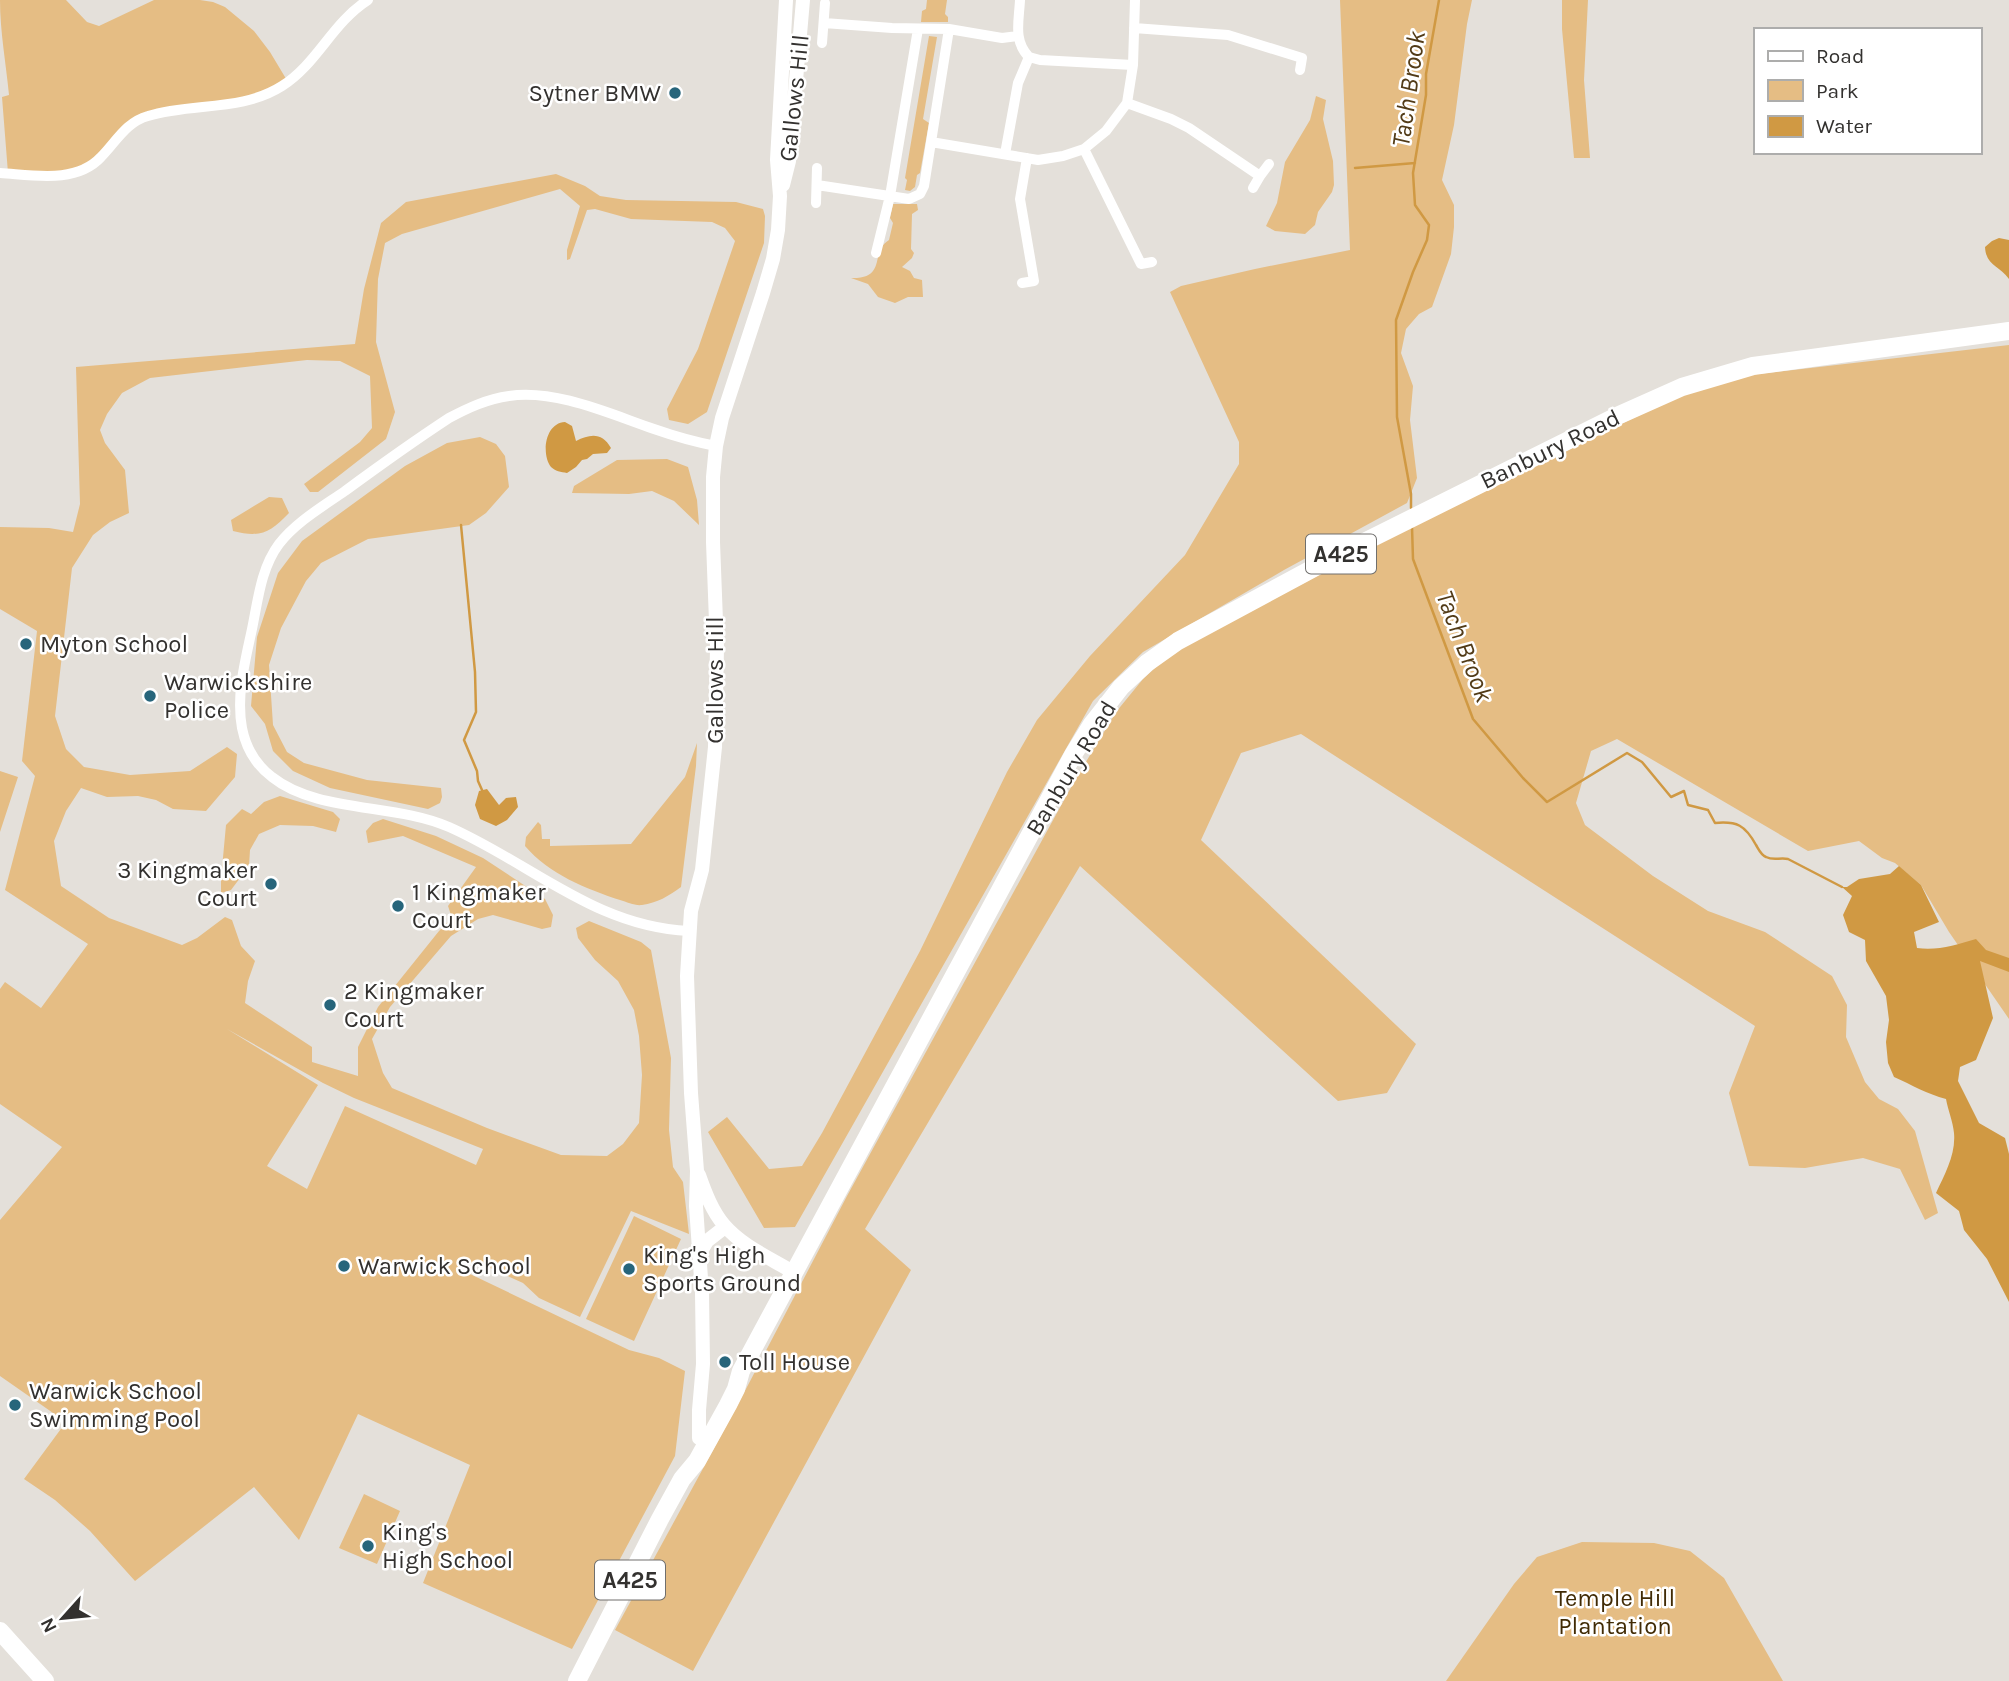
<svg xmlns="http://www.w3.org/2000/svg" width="2009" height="1681" font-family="Karla,sans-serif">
<rect width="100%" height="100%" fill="#e4e0da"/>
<path fill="#e5bd84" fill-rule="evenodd" d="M 0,0 L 66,0 L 87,22 L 99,26 L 154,0 L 200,0 L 213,2 L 225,7 L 254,31 L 270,52 L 288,82 L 270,92 L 144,117 L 78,172 L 8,173 L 2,97 L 9,95 C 6,63 0,32 0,0 Z
M 927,0 L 947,0 L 945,14 L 948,17 L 948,22 L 921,22 L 922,11 L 926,9 Z
M 1340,0 L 1472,0 L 1467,24 L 1454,125 L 1442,180 L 1454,205 L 1454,227 L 1451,254 L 1432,307 L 1419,314 L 1406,329 L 1401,353 L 1413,386 L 1410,420 L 1417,478 L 1407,503 L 1284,570 L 1143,652 L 1093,701 L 795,1227 L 764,1228 L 708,1132 L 727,1117 L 769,1169 L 802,1166 L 822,1133 L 920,951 L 1007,772 L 1037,720 L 1090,656 L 1185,555 L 1239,464 L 1239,442 L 1170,292 L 1181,286 L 1255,269 L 1350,250 Z
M 1562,0 L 1588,0 L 1584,80 L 1590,158 L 1574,158 L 1562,29 Z
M 929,36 L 937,37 L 923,119 L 929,123 L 920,173 L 917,175 L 915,187 L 910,191 L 905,190 L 907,180 L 905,178 Z
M 1316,96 L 1326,100 L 1323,119 L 1333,161 L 1334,185 L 1332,192 L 1318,212 L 1315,225 L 1305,234 L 1275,231 L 1266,226 L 1277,203 L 1285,162 L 1310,120 Z
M 556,174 L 585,186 L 600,196 L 626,200 L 736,202 L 763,209 L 765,216 L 764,243 L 707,412 L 688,424 L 669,420 L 667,409 L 698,349 L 735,241 L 725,228 L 712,222 L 631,219 L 595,209 L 587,210 L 570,259 L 567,260 L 567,250 L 580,206 L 560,189 L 402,234 L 385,243 L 378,279 L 376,342 L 395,412 L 386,439 L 318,492 L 310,492 L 304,484 L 360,442 L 372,428 L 370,376 L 340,361 L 307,360 L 150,378 L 122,393 L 107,414 L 100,430 L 105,443 L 125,470 L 129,513 L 110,522 L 93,535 L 72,568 L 55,716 L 66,749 L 84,767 L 130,775 L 190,771 L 227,747 L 237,754 L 235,777 L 206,811 L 173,809 L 156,800 L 138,796 L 107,797 L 81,788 L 66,811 L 54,841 L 61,886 L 109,918 L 182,945 L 197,938 L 225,917 L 232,920 L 241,946 L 255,961 L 248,981 L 245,1003 L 312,1047 L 312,1062 L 358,1076 L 358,1047 L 378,1007 L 439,931 L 452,918 L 448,906 L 476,867 L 403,836 L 368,843 L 366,831 L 373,823 L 383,819 L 436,836 L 483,858 L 545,899 L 553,915 L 551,927 L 542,929 L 493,915 L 478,919 L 451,936 L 390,1007 L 372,1039 L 383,1073 L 392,1088 L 487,1128 L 561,1155 L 607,1156 L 623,1144 L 639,1123 L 642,1075 L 639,1036 L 634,1010 L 618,981 L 595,960 L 578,938 L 576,928 L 589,921 L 641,942 L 651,950 L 671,1058 L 669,1130 L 673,1167 L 683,1182 L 689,1234 L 631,1211 L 580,1317 L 539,1298 L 523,1283 L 477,1262 L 470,1274 L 629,1350 L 659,1358 L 685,1371 L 675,1456 L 572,1649 L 423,1583 L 470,1465 L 358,1414 L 299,1540 L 254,1487 L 135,1581 L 90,1531 L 55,1500 L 24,1479 L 66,1422 L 0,1376 L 0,1220 L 62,1147 L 0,1104 L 0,989 L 5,982 L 41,1008 L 88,944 L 5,890 L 35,776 L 22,761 L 37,631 L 0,609 L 0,527 L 49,528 L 73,532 L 80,504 L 76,367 L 355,344 L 364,289 L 381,223 L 406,202 ZM 227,1029 L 323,1083 L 354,1098 L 483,1149 L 476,1165 L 345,1106 L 307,1189 L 267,1166 L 318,1085 Z
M 893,204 L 917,204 L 918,210 L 912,214 L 911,249 L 914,253 L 912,258 L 902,267 L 910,271 L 914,278 L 922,280 L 923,297 L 908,297 L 895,303 L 878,297 L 868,284 L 851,278 C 888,279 869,252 889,240 L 893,223 L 890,218 Z
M 2009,345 L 2009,1019 L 1949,932 L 1921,885 L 1895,863 L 1882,858 L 1859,841 L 1808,851 L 1617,739 L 1591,751 L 1576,803 L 1585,825 L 1653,876 L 1708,911 L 1765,932 L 1832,976 L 1847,1005 L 1846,1037 L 1865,1082 L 1879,1099 L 1898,1109 L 1915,1131 L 1938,1213 L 1925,1220 L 1900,1169 L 1863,1158 L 1805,1168 L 1749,1166 L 1729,1093 L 1755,1026 L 1301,734 L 1241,753 L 1201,840 L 1416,1044 L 1387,1093 L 1338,1101 L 1080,866 L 865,1229 L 911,1270 L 693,1671 L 615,1630 L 736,1408 L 847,1196 L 1075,780 L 1116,712 L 1143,679 L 1170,654 L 1400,532 L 1687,392 L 1749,375 Z
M 480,437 L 496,444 L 505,456 L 509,487 L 486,513 L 469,525 L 368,539 L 321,563 L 306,581 L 281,628 L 269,665 L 273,725 L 287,752 L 304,763 L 367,780 L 441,788 L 442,797 L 440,803 L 428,809 L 330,788 L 293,771 L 273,751 L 265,724 L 251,706 L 257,637 L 278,573 L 302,541 L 405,466 L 447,443 Z
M 667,459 L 688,467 L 697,500 L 699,525 L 674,501 L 652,491 L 629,494 L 572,493 L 574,486 L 617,460 Z
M 269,497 L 282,498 L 289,513 C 270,533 260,538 233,531 L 231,520 Z
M 697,743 L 696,766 L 681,887 C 669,896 657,903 642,905 C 635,906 627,902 620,900 C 586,889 549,874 525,846 L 526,837 L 538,822 L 541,825 L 542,839 L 550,839 L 550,846 L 631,844 L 685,777 Z
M 0,771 L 18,777 L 0,832 Z
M 280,796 L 333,812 L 340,819 L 336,832 L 313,826 L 280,825 L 259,834 L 250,850 L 249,866 L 231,890 L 221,893 L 221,879 L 226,825 L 242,809 L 251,814 L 264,802 Z
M 634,1216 L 681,1239 L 634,1341 L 586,1319 Z
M 364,1494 L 400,1511 L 377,1564 L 339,1548 Z
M 1582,1542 L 1654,1543 L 1690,1551 L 1724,1578 L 1783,1681 L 1446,1681 L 1514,1584 L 1537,1557 Z"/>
<path fill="#d09943" d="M 1999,238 L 2009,240 L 2009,279 C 1999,265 1986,266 1985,247 L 1992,241 Z
M 565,422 L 572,426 L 576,441 C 590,434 602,432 611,448 L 607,453 L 593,454 L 587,459 L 582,460 L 576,467 L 567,473 C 561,472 555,471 551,467 C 541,454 545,423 565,422 Z
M 487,789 L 499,805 L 506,798 L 516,797 L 518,807 L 507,820 L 496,826 L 480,819 L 475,805 L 479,791 Z
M 1899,866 L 1921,885 L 1939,922 L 1914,932 L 1917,948 C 1937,951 1956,945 1976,939 L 1986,950 L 2009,958 L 2009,972 L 1980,961 L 1993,1018 L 1976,1060 L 1960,1067 L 1958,1081 L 1979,1123 L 2005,1138 L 2009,1154 L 2009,1302 L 1987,1259 L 1964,1230 L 1959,1211 L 1936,1193 C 1945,1174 1956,1154 1954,1133 C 1953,1122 1948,1110 1946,1099 C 1927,1094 1912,1085 1894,1077 L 1888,1063 L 1886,1042 L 1889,1020 L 1886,996 L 1866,961 L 1865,940 L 1849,932 L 1843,915 L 1852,896 L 1842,887 L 1847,887 L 1859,879 L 1890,874 Z"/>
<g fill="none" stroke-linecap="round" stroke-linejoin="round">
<path stroke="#d09943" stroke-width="2.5" d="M 1355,168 L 1415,163
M 1411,508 L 1411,494 L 1397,417 L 1396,320 L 1413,272 L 1427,240 L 1429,225 L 1415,205 L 1413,173 L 1426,95 L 1426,74 L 1439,0
M 461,525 L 475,672 L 476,712 L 464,740 L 477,771 L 478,781 L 482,790
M 1412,527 L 1413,559 L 1473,719 L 1523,778 L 1547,802 L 1627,753 L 1642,762 L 1671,797 L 1684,791 L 1688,805 L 1708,810 L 1715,823 C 1737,821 1745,825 1756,845 C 1759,850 1761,855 1766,857 C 1774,861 1780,857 1788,859 L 1842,887"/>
<path stroke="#fff" stroke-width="10" d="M 824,23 L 892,28 L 949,29 L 1002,38 L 1018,36
M 1134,28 L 1228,35 L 1302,58 L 1300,70
M 822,43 L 825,3
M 1029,57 L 1040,60 L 1133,65
M 1127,103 L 1171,119 L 1189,128 L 1260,176 L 1253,188
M 931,142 L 1038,160 L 1063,156 L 1084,149 L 1106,131 L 1127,103 L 1133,65 L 1135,0
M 1084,149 L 1141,264 L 1152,262
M 1005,154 L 1018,83 L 1029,57 C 1013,41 1019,21 1020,0
M 0,173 C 33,175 76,184 101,157 C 116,142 126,122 148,116 C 193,102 241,112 282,86 C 317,64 332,23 368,0
M 1260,176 L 1269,164
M 817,185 L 909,199 L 920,194 L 924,186 L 949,29
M 816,203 L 817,168
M 876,253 L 890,196 L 918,29
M 1022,283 L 1034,281 L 1020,199 L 1027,158
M 689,931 C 595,927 531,863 449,827 C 395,803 317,813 272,777 C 256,765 246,748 242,728 C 236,695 245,662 252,629 C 258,600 261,568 279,544 C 296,522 322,507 345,491 C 379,466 414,441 449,418 C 468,408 487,399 509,396 C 556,389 610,414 654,429 C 674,436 695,442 716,446"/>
<path stroke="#fff" stroke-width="14" d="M 783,185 L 789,161 L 803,0
M 699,1175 C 705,1192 712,1211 724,1225 C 742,1246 770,1258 793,1272
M 700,1253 L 707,1241 L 725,1227
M 699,1438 L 699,1410 L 703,1364 L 702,1293 L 696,1206 L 697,1171 L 691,1093 L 687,976 L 691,911 L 702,870 L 715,747 L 717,648 L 713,542 L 713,477 L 716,446 L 722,418 L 763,293 L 773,259 L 778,230 L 780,196 L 777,160 L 786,0"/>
<path stroke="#fff" stroke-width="18" d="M 0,1631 L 45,1681
M 577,1681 L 660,1519 L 682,1479 L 697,1461 L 728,1405 L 736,1389 L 741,1371 L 1073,755 L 1092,724 L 1121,687 L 1147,663 L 1178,641 L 1336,556 L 1617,416 L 1682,387 L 1753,366 L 2009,331"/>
</g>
<g fill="#27657b" stroke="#fff" stroke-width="2.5">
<circle cx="675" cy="93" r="7"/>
<circle cx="26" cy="644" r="7"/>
<circle cx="150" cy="696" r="7"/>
<circle cx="271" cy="884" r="7"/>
<circle cx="398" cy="906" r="7"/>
<circle cx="330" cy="1005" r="7"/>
<circle cx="344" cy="1266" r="7"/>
<circle cx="629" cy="1269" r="7"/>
<circle cx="725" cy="1362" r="7"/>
<circle cx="15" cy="1405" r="7"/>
<circle cx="368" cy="1546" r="7"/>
</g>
<g text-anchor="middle" stroke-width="5" stroke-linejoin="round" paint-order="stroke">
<g fill="#fff" stroke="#706f6d" stroke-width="2">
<rect x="1306" y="534.5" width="70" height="39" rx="5"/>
<rect x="595" y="1560.5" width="70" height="39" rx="5"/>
</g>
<g font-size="23" font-weight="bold" fill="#33312f">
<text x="1341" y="562">A425</text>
<text x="630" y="1588">A425</text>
</g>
<g font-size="24" fill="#33312f" stroke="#fff" text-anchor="start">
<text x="661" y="101" text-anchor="end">Sytner BMW</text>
<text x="40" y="652">Myton School</text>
<text x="164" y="690">Warwickshire<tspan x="164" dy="28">Police</tspan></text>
<text x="257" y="878" text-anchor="end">3 Kingmaker<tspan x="257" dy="28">Court</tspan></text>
<text x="412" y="900">1 Kingmaker<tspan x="412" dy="28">Court</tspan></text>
<text x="344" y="999">2 Kingmaker<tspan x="344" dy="28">Court</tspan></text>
<text x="643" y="1263">King's High<tspan x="643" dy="28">Sports Ground</tspan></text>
<text x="358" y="1274">Warwick School</text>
<text x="739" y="1370">Toll House</text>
<text x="29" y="1399">Warwick School<tspan x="29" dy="28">Swimming Pool</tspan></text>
<text x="382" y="1540">King's<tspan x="382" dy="28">High School</tspan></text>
</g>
<g font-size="24" fill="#33312f" stroke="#fff">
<text transform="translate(794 98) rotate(-84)" y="8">Gallows Hill</text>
<text transform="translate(1550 449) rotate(-26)" y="8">Banbury Road</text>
<text transform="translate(715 680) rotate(-90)" y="8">Gallows Hill</text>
<text transform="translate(1071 768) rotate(-59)" y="8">Banbury Road</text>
</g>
<g font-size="24" fill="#412b05" stroke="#fff">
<text x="1615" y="1606">Temple Hill<tspan x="1615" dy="28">Plantation</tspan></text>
</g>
<g font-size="26" font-style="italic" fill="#523b17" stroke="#fff">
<text transform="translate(1408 89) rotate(-82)" y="9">Tach Brook</text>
<text transform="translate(1465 646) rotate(69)" y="9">Tach Brook</text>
</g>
</g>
<rect x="1754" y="28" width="228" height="126" fill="#ffffff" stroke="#adadac" stroke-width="2"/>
<rect x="1768" y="51" width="35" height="10" fill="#ffffff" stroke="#adadac" stroke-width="2"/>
<text x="1816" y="63" font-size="21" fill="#33312f">Road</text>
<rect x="1768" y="80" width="35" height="21" fill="#e5bd84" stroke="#adadac" stroke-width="2"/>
<text x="1816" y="98" font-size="21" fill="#33312f">Park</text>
<rect x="1768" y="116" width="35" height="21" fill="#d09943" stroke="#adadac" stroke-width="2"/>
<text x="1816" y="133" font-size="21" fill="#33312f">Water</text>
<g transform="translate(63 1618) rotate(243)" stroke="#ffffff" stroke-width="5" paint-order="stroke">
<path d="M0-5L12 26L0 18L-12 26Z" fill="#33312f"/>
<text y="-10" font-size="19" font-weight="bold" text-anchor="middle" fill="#33312f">N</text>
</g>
</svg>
